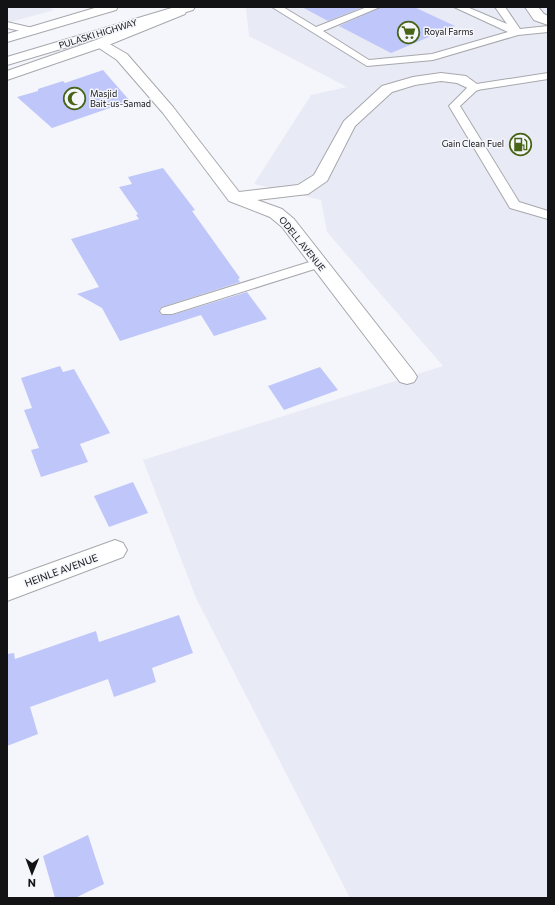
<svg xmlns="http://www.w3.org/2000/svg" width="555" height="905" font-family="Commissioner,sans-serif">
<rect width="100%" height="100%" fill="#f5f6fb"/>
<path fill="#e8eaf5" d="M 7,7 L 49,7 L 54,10 L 7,23 Z
M 248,7 L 548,7 L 548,898 L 350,898 L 196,598 L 143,460 L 443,366 L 327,232 L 321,200 L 254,184 L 311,95 L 347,87 L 249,36 L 246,8 Z"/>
<path fill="#bfc6f9" d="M 302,7 L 363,7 L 328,21 Z
M 381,7 L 414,7 L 455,26 L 391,53 L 339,26 Z
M 103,70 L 130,101 L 52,128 L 17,97 L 38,91 L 38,89 L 63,81 L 65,83 Z
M 163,168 L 195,210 L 192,211 L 240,278 L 238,279 L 240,282 L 162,307 L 159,310 L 161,315 L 172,315 L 247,292 L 267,319 L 214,336 L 201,315 L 120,341 L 102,308 L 77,294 L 99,287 L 71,239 L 139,219 L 136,215 L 138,214 L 119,187 L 132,184 L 128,177 Z
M 60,366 L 63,372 L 74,369 L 110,433 L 80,444 L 88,462 L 41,477 L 31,450 L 39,448 L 24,410 L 32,408 L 21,378 Z
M 320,367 L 338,390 L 284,410 L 268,386 Z
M 133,482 L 148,513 L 109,527 L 94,496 Z
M 179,615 L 193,653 L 152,668 L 156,682 L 114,697 L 108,679 L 30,707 L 38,734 L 7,746 L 7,654 L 14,653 L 15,659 L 96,631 L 99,642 Z
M 88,835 L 104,884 L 75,898 L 55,898 L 43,856 Z"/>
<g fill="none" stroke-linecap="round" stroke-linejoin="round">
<defs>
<path id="lane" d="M 272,7 L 283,7 L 316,27 L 367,7 L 380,7 L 323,31 L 369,60 L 432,54 L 508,32 L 454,7 L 467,7 L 507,24 L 495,7 L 505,7 L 520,29 L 548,26 L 548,32 L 518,35 L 433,60 L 367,66 Z
M 7,22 L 37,29 L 39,31 L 34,34 L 7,28 Z
M 548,73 L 548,79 L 477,90 L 460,106 L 519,202 L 548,211 L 548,219 L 510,208 L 449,106 L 470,85 Z
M 319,259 L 324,260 L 326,263 L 324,266 L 172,314 L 162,314 L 160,311 L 162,308 Z"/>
<path id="street" d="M 525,7 L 538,7 L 544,14 L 548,16 L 548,25 L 534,20 Z
M 101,39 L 127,54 L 173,107 L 239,192 L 298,185 L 314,175 L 344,121 L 382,86 L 413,77 L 441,73 L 466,76 L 481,87 L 479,90 L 474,91 L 457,83 L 441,81 L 415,85 L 392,92 L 355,126 L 327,181 L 308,194 L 257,200 L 282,209 L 294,219 L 414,372 L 417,377 L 414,382 L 407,384 L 400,382 L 282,227 L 270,217 L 229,201 L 163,113 L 117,60 L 96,46 L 94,43 L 96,40 Z
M 115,540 L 123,543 L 127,550 L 123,557 L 7,601 L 7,579 Z"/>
<path id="secondary" d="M 180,7 L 185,8 L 186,11 L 185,14 L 106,46 L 7,80 L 7,71 L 96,40 Z"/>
<path id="highway" d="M 98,7 L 118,7 L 116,10 L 7,42 L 7,34 Z
M 175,7 L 195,7 L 193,10 L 7,65 L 7,57 Z"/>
</defs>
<use href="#lane" stroke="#a7a8ad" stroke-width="2"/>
<use href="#street" stroke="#a7a8ad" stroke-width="2"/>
<use href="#secondary" stroke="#a7a8ad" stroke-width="2"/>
<use href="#highway" stroke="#a7a8ad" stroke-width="2"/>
<use href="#lane" fill="#fff" fill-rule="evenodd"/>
<use href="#street" fill="#fff" fill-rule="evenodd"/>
<use href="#secondary" fill="#fff" fill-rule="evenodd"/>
<use href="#highway" fill="#fff" fill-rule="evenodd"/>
</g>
<defs>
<symbol id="supermarket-ring" viewBox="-11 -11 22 22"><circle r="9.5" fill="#f5f6fb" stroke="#476417" stroke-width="1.5"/><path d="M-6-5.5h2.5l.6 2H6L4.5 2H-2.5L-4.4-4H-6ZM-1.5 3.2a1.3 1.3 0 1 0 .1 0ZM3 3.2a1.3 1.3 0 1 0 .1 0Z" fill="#476417"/></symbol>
<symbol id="mosque-ring" viewBox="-11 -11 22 22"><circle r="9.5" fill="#f5f6fb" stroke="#476417" stroke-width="1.5"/><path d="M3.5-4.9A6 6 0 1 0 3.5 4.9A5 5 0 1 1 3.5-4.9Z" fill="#476417"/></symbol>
<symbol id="fuel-ring" viewBox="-11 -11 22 22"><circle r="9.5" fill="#f5f6fb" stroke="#476417" stroke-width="1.5"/><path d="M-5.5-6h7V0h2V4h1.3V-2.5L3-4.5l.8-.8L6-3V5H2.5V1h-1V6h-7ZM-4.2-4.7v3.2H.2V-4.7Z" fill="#476417"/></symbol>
</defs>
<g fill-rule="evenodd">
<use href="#supermarket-ring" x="396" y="20" width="25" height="25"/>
<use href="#mosque-ring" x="62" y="86" width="25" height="25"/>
<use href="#fuel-ring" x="508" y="132" width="25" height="25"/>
</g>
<g text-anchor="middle" stroke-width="3" stroke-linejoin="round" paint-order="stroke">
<g font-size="9" fill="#131315" stroke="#f5f6fb" text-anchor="start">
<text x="424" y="35">Royal Farms</text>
<text x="90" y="97">Masjid<tspan x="90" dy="10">Bait-us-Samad</tspan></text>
<text x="504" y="147" text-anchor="end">Gain Clean Fuel</text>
</g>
<g font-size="9" fill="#131315" stroke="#f5f6fb">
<text transform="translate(98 34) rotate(-17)" y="3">PULASKI HIGHWAY</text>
<text transform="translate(302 244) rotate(51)" y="3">ODELL AVENUE</text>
</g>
<g font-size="10" fill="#131315" stroke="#f5f6fb">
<text transform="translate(61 570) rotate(-20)" y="4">HEINLE AVENUE</text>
</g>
</g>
<rect width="555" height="905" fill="none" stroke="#131315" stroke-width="16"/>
<g transform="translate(32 873) rotate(181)" stroke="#f5f6fb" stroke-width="3" paint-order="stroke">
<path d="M0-3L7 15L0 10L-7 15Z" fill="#131315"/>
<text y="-6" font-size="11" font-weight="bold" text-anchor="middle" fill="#131315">N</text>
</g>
</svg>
